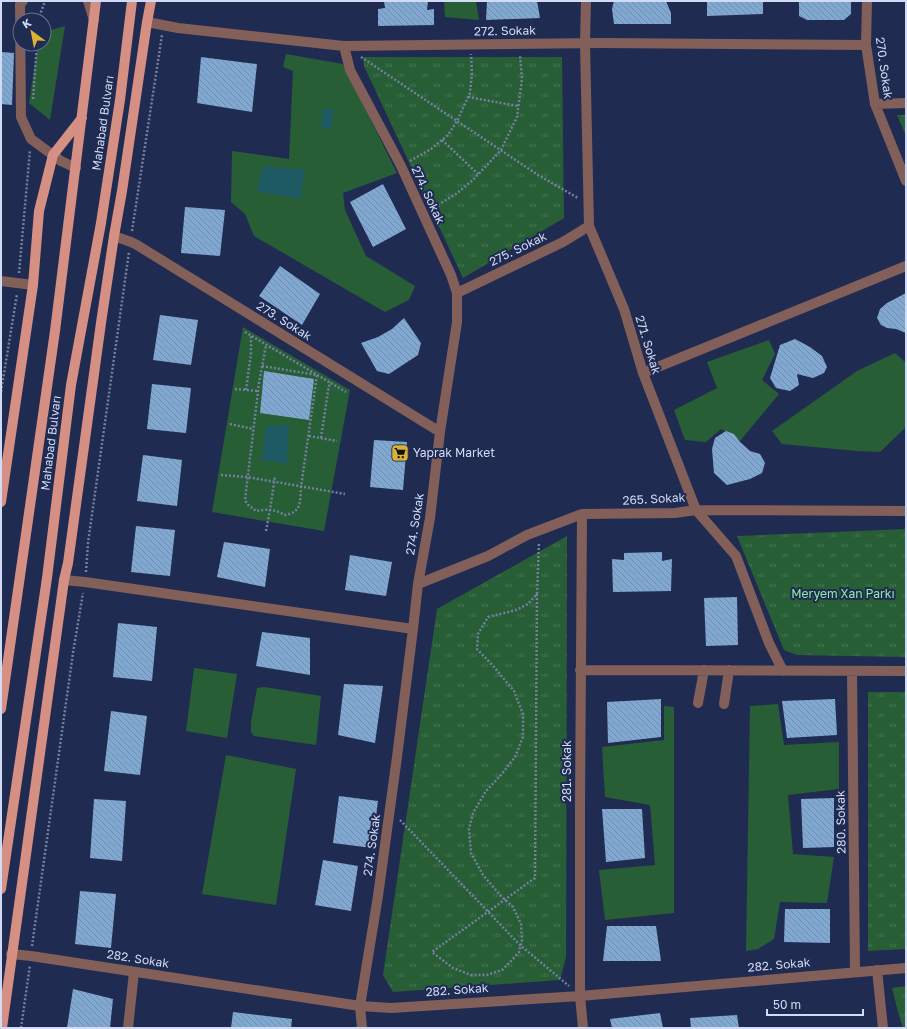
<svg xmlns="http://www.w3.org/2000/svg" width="907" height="1029" font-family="'Golos Text',sans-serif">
<defs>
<pattern id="park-tufts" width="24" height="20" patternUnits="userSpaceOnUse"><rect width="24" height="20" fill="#285e36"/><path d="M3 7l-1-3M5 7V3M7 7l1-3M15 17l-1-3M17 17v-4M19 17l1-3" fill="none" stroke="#467454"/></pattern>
<pattern id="building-back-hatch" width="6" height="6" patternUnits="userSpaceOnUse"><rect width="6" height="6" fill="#81a8d0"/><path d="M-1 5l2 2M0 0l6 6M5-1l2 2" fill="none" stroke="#708eae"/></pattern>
</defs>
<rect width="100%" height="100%" fill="#202b52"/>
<path fill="#285e36" d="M 444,1 L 476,1 L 479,20 L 445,17 Z
M 65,26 L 50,120 L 29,103 L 38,44 L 44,44 L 44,32 Z
M 286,54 L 343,64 L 397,173 L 343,193 L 345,210 L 366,256 L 415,286 L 409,300 L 385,312 L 254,236 L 245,214 L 231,202 L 232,151 L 289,159 L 293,71 L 283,67 Z
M 243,327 L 350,390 L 324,531 L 212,512 Z
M 769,340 L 775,354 L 762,380 L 779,394 L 740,441 L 721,429 L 706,442 L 685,440 L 674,410 L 717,388 L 707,362 Z
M 895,353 L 906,363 L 906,427 L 880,452 L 857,451 L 782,444 L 772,431 L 857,371 Z
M 194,668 L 237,674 L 227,738 L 186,731 Z
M 264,687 L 321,696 L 316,745 L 254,736 L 251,732 L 251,722 L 257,688 Z
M 778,704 L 784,745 L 839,742 L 839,789 L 788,795 L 793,854 L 834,857 L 827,903 L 780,902 L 774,939 L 758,949 L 746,951 L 750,706 Z
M 664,706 L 674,707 L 674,913 L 605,920 L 599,870 L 655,865 L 650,805 L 605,797 L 602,747 L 664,740 Z
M 226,755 L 296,769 L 276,905 L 202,894 Z"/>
<path fill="url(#park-tufts)" d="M 363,57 L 562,57 L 564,218 L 463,278 L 364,66 Z
M 897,115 L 906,115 L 906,136 Z
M 906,529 L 906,657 L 797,655 L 784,650 L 737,536 Z
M 567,536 L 566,957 L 560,980 L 393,992 L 383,975 L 437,609 Z
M 868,692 L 906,692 L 906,949 L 868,951 Z
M 906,986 L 906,1028 L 903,1028 L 898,1012 L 892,988 Z"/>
<path fill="#1e5a64" d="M 323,108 L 333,109 L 332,129 L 321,127 Z
M 263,166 L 305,170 L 300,199 L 257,191 Z
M 289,425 L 287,464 L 262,460 L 266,426 Z"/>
<path fill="url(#building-back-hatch)" d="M 384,1 L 428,1 L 427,10 L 434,9 L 434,25 L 378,26 L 378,9 L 385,8 Z
M 487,1 L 537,1 L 540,18 L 486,20 Z
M 614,1 L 666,1 L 671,13 L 671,24 L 614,24 L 612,9 Z
M 707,1 L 763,1 L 763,14 L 707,16 Z
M 799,1 L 851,1 L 851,14 L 844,20 L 807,20 L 799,16 Z
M 1,52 L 14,53 L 12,105 L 1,104 Z
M 201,57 L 257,64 L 252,112 L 197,103 Z
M 383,184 L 406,229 L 373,247 L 350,202 Z
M 185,207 L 225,210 L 220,256 L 181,253 Z
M 280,266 L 320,294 L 302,325 L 259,296 Z
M 906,293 L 906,333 L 896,329 L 887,328 L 881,325 L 877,318 L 880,309 L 887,303 Z
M 160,315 L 198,320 L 191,365 L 153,360 Z
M 404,318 L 421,343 L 418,355 L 389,374 L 377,371 L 361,343 L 378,337 L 392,329 Z
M 795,339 L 810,347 L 822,356 L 827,367 L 824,373 L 813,378 L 797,374 L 799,385 L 790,391 L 776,388 L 770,378 L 780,345 Z
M 264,371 L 314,379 L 309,420 L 260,413 Z
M 152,384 L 191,388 L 186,433 L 147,429 Z
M 726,431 L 734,434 L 740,442 L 750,451 L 760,454 L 765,463 L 762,473 L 750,479 L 727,485 L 714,473 L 712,449 L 715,438 Z
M 374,440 L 407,442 L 403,490 L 370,487 Z
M 143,455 L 182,460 L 177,506 L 137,501 Z
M 136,526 L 175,530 L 170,576 L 131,572 Z
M 224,542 L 270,549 L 265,587 L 217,577 Z
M 662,552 L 662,561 L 672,559 L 671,591 L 613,592 L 612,559 L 624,560 L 624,553 Z
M 350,555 L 392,562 L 386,596 L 345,590 Z
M 737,597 L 738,645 L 706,646 L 704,598 Z
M 118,623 L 157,627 L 152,681 L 113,677 Z
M 262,632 L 310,638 L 310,675 L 256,666 Z
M 344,684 L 383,686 L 375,743 L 338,735 Z
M 661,699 L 661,737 L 608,743 L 607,702 Z
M 835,699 L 837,735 L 787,738 L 782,701 Z
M 111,711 L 147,716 L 140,775 L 104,771 Z
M 339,796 L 378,801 L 372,848 L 333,843 Z
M 834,798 L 834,847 L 803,848 L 801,799 Z
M 94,799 L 126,801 L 122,861 L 90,858 Z
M 602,809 L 642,809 L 645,858 L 606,862 Z
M 323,860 L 358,866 L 351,911 L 315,905 Z
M 80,891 L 116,894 L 111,948 L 75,944 Z
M 785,909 L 830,909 L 830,943 L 784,942 Z
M 607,926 L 656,926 L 661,961 L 603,961 Z
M 73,989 L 113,999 L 110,1028 L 67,1028 Z
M 233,1012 L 292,1019 L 291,1028 L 231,1028 Z
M 660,1013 L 663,1028 L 612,1028 L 610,1019 Z
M 737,1015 L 739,1028 L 691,1028 L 690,1018 Z"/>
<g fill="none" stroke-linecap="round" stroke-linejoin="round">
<path stroke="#757fa0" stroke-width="2.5" stroke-dasharray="2 2" stroke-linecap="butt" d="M 38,20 L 45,1
M 361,57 L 538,175 L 578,198
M 468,97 L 518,106
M 33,99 L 37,44
M 442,140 L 478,174
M 410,161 L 431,149 L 448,135 L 457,121 L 470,93 L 472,73 L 471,54
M 431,209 L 456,194 L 473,180 L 501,150 L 517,117 L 522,79 L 520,55
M 132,231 L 162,35
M 19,273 L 30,150
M 245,332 L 346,392
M 262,366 L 317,375 L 301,487 C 300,501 302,513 284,515 C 276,509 266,509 256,511 L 247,504 L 245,500 L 259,383 L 266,345
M 235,389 L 258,391
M 246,390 L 251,353 L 251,336
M 1,392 L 17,294
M 230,424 L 253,429
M 309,436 L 337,441
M 321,438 L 328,391 L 330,382
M 221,475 L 247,477 L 345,494
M 266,531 L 270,510 L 275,476
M 86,572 L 88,543 L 129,252
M 537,594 L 535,878 L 432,952 L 453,968 L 471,975 L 487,975 L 502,970 L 512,960 L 519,952 L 522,940 L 521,924 L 513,907 L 501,896 L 483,875 L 471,853 L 469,829 L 473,813 L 486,791 L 501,775 L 515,757 L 523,737 L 523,714 L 514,691 L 494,667 L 477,649 L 478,634 L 488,617 L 516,610 L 528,604 L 537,594 L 539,542
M 400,820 L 520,945 L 569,986
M 32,946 L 73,653 L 83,593
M 21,1028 L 30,965"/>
<path stroke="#825f59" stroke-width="10" d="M 23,1 L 20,4 L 21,117 L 31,139 L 61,161 L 76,168
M 88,1 L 94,20
M 586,1 L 585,43 L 589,226 L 624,309 L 643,373 L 696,510 L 736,556 L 769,643 L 783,671
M 867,1 L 866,45 L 875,104 L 906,181
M 147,22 L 178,28 L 344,46 L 602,43 L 866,45
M 344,46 L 350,70 L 401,166 L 451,275 L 457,293 L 457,322 L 440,432 L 430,518 L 418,584 L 413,629 L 397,757 L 378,896 L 360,1006 L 362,1028
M 875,104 L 906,103
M 114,236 L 131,242 L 137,245 L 440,432
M 1,281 L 33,285
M 457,293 L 563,242 L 589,226
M 643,373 L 906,266
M 582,514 L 580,807 L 580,996 L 583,1028
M 64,580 L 85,582 L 413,629
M 418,584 L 488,556 L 527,535 L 582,514 L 675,513 L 696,510 L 906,511
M 580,670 L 906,671
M 852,671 L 855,972
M 698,703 L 704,670
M 724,704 L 729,670
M 11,954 L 31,956 L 360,1006 L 391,1008 L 580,996 L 906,968
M 877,970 L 883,1028
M 128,1028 L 134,972"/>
<path stroke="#d58f83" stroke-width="10" d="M 1,502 L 33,285 L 39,211 L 53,155 L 82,118
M 1,709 L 55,331 L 96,1
M 1,889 L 47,578 L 71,385 L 101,223 L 120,100 L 132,1
M 2,1028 L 64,580 L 68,563 L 101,323 L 114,236 L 122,191 L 147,22 L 151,1"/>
</g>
<defs>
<symbol id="supermarket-square" viewBox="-11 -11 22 22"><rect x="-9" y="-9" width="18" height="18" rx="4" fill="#dbb233" stroke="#202b52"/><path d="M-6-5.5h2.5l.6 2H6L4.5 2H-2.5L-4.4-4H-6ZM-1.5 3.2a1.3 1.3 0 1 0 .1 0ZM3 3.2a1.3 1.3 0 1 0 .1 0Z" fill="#111"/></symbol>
</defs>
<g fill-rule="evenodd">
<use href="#supermarket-square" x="390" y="443" width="20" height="20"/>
</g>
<g text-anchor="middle" stroke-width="4" stroke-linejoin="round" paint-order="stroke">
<g font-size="12" fill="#d2dbf5" stroke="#202b52">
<text transform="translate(505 31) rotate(-1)" y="4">272. Sokak</text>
<text transform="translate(884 68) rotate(82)" y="4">270. Sokak</text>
<text transform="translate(103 123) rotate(-82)" y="4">Mahabad Bulvarı</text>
<text transform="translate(428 195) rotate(65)" y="4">274. Sokak</text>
<text transform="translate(518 249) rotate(-26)" y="4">275. Sokak</text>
<text transform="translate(284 321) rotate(32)" y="4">273. Sokak</text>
<text transform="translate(648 345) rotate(73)" y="4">271. Sokak</text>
<text transform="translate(51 443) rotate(-83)" y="4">Mahabad Bulvarı</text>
<text transform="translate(654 499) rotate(-3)" y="4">265. Sokak</text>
<text transform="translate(415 524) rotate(-81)" y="4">274. Sokak</text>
<text transform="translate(567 771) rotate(-90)" y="4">281. Sokak</text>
<text transform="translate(841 822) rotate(-91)" y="4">280. Sokak</text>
<text transform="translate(372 845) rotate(-82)" y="4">274. Sokak</text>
<text transform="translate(138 959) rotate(9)" y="4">282. Sokak</text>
<text transform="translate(779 965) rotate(-5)" y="4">282. Sokak</text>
<text transform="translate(457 990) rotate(-4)" y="4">282. Sokak</text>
</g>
<g font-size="12" fill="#d2dbf5" stroke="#202b52" text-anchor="start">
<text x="413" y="457">Yaprak Market</text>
</g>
<g font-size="12" fill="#8feba3" stroke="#202b52">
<text x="843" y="598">Meryem Xan Parkı</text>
</g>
</g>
<rect width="907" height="1029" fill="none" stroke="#d2dbf5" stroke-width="4"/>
<g transform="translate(32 32) rotate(328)"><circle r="19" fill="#202b52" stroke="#677193"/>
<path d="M0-3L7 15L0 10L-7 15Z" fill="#dbb233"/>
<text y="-6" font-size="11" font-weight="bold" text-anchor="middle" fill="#d2dbf5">K</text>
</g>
<path d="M767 1009v6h96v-6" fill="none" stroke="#d2dbf5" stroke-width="2"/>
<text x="773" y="1009" font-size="12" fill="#d2dbf5" stroke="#202b52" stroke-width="3" paint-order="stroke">50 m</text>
</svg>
